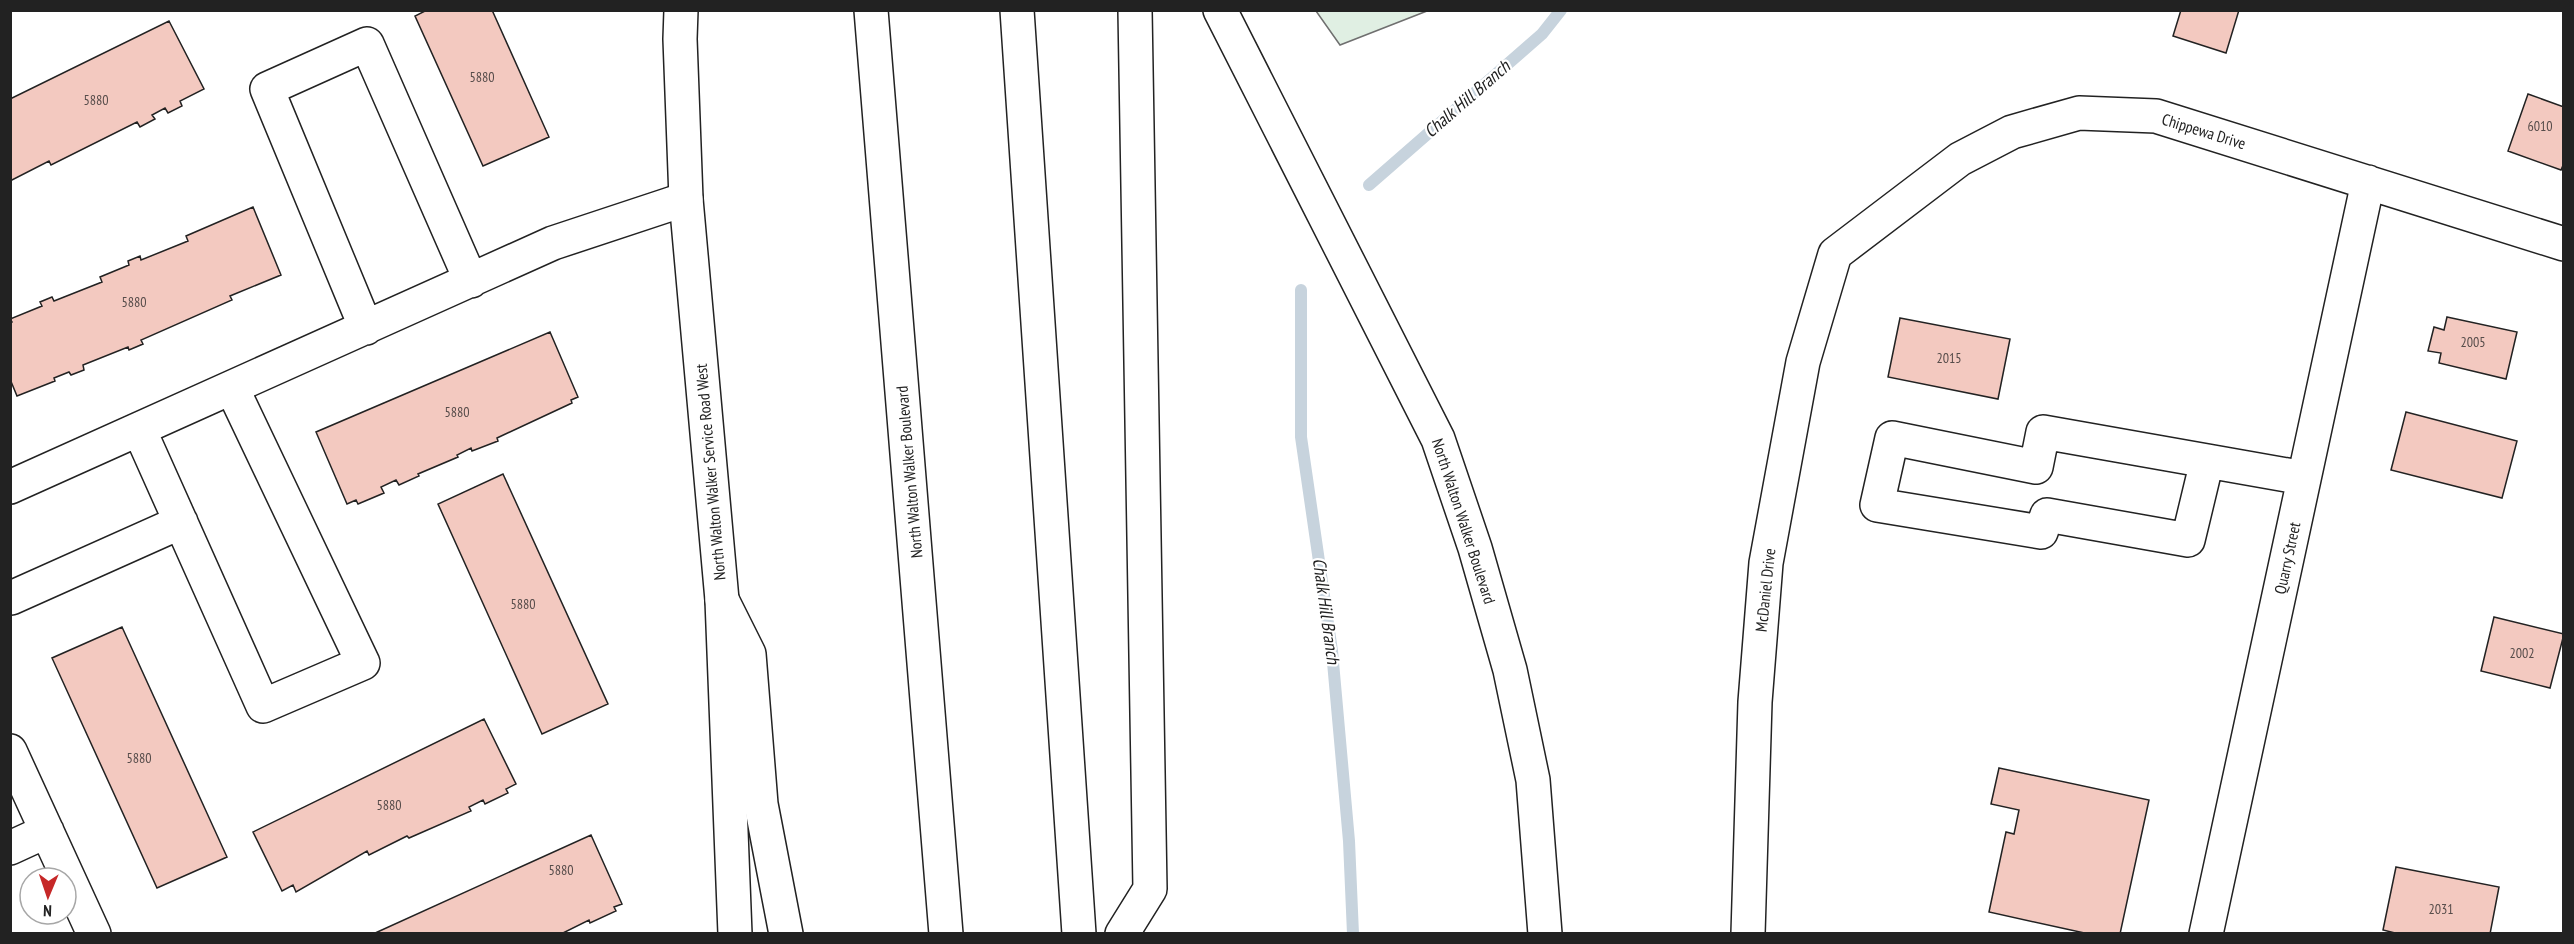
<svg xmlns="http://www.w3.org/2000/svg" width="2574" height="944" font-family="'PT Sans Narrow',sans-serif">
<rect width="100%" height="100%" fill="#fff"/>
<path fill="#e0efe3" stroke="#6f6f6f" stroke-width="1.5" d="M 1316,11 L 1427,11 L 1340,45 Z"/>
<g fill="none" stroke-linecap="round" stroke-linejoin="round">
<path stroke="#c7d3dd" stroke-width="12" d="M 1369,185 L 1542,34 L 1561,10
M 1301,290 L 1301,437 L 1332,651 L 1349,841 L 1353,934"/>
</g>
<path fill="#f3c9c0" stroke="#222" stroke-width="1.5" d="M 427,10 L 492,10 L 549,137 L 483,166 L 415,16 Z
M 2181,10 L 2239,10 L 2226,53 L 2173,36 Z
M 169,21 L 204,89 L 180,101 L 182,106 L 168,113 L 165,108 L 152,115 L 155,119 L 140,127 L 137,122 L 51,165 L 49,161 L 10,181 L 10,99 Z
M 2528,94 L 2564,107 L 2564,163 L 2561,170 L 2508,151 Z
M 253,207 L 281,275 L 230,296 L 232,300 L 141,340 L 143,344 L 129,350 L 128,347 L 83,365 L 84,370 L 71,375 L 69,372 L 54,378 L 55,381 L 17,396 L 10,379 L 10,323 L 12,322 L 10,319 L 42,306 L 40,302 L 52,297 L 54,301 L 102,282 L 100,277 L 129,265 L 128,261 L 140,256 L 141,260 L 188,241 L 186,236 Z
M 2447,317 L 2517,332 L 2506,379 L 2439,363 L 2441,353 L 2428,351 L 2434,327 L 2444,330 Z
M 1900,318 L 2010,339 L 1998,399 L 1888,377 Z
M 550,332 L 578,397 L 571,400 L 572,403 L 497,438 L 498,441 L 472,451 L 471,448 L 457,455 L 458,457 L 418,474 L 419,476 L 399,485 L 396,480 L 381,487 L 384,493 L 358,504 L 356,500 L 347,504 L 316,432 Z
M 2406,412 L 2517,441 L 2502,498 L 2391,470 Z
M 503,474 L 608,704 L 542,734 L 438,504 Z
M 2494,617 L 2564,634 L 2550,688 L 2481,671 Z
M 122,627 L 227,857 L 157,888 L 52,658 Z
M 484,719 L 516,784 L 506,789 L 508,793 L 485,804 L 483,800 L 469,807 L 471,811 L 409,838 L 407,836 L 369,855 L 367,851 L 296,892 L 293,885 L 282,891 L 253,832 Z
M 1999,768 L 2149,800 L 2120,934 L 2089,934 L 1989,912 L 2006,832 L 2014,834 L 2019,810 L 1991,804 Z
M 591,835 L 622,904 L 614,907 L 616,911 L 590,923 L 589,920 L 561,934 L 373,934 Z
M 2396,867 L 2499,887 L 2490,934 L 2399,934 L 2383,930 Z"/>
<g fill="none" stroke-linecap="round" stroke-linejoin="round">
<defs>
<path id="minor" d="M 366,328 L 267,89 L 367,44 L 471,281
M 139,429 L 263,706 L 363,663 L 232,388
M 2207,461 L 2188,540 L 2047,515 L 2041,532 L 1877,505 L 1892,438 L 2036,467 L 2043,432 L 2304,478
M 10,487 L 553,243 L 686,199
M 11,598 L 181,522
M 10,751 L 94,934
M 10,848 L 47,831
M 1748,934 L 1755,702 L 1766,563 L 1803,362 L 1835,254 L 1960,159 L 2012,132 L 2079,113 L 2156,116 L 2564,244
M 2206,934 L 2368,182"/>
<path id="major" d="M 681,10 L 680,39 L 686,199 L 722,600 L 735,934
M 1220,10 L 1438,439 L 1475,548 L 1510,670 L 1533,780 L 1545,934"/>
<path id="highway" d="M 871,10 L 946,934
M 1017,10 L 1079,934
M 722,600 L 749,654 L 761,804 L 786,934
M 1122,934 L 1150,889 L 1135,10"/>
</defs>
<use href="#minor" stroke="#222" stroke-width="36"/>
<use href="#major" stroke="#222" stroke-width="36"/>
<use href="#highway" stroke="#222" stroke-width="36"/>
<use href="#minor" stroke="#fff" stroke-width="33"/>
<use href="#major" stroke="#fff" stroke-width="33"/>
<use href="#highway" stroke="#fff" stroke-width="33"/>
</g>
<g text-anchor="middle" stroke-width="4.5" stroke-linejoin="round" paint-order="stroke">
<g font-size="14" fill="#564c4a">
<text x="482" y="82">5880</text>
<text x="96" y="105">5880</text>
<text x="2540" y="131">6010</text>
<text x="134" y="307">5880</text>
<text x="2473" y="347">2005</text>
<text x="1949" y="363">2015</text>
<text x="457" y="417">5880</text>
<text x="523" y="609">5880</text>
<text x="2522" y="658">2002</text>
<text x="139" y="763">5880</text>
<text x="389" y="810">5880</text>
<text x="561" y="875">5880</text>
<text x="2441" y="914">2031</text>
</g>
<g font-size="16" fill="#222" stroke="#fff">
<text transform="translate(2204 131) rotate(17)" y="6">Chippewa Drive</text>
<text transform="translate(710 472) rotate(-95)" y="6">North Walton Walker Service Road West</text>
<text transform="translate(909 472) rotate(-95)" y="6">North Walton Walker Boulevard</text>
<text transform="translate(1464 521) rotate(72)" y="6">North Walton Walker Boulevard</text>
<text transform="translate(2287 558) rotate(-78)" y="6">Quarry Street</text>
<text transform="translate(1765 590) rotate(-84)" y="6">McDaniel Drive</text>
</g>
<g font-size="18" font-style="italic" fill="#222" stroke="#fff">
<text transform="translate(1467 99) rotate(-41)" y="6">Chalk Hill Branch</text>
<text transform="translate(1326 611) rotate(82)" y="6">Chalk Hill Branch</text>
</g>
</g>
<rect width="2574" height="944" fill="none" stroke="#222222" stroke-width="24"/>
<g transform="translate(48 896) rotate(182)"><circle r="28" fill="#ffffff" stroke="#a7a7a7" stroke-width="1.5"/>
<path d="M0-4.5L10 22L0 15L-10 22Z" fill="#c62828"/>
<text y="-9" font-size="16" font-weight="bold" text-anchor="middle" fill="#222222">N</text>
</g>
</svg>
